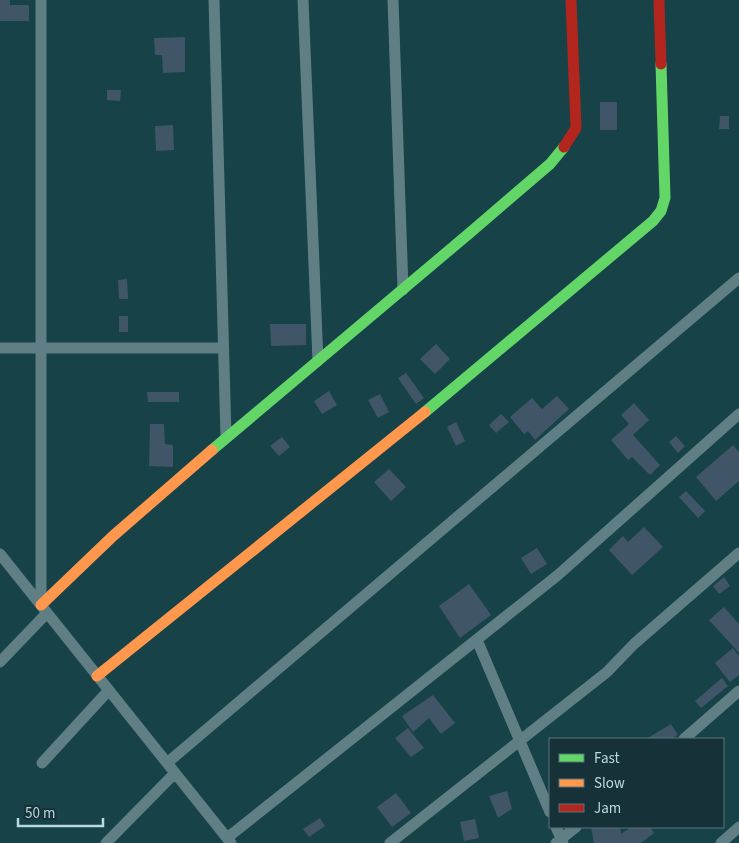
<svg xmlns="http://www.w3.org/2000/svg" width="739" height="843" font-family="'Source Sans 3',sans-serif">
<rect width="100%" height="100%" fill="#164248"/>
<path fill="#405668" d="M 0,0 L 10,0 L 10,5 L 29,5 L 29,21 L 0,21 Z
M 185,37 L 185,72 L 163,73 L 162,55 L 155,55 L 154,38 Z
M 107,90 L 121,90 L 120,101 L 107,100 Z
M 600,102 L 617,102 L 617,130 L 600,130 Z
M 720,116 L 729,116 L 729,129 L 719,129 Z
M 173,125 L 174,150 L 156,151 L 155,126 Z
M 127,279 L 128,299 L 119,299 L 118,280 Z
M 119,316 L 128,316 L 128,332 L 119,332 Z
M 270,324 L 306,324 L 306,345 L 271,346 Z
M 436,344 L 450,359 L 435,374 L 420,359 Z
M 406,373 L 424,398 L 416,404 L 398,378 Z
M 329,391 L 337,405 L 322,414 L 314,401 Z
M 147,392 L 179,392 L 179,402 L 148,402 Z
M 380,394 L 389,412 L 378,418 L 368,400 Z
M 557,396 L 569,409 L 535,440 L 528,431 L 524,434 L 510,417 L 532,398 L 542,409 Z
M 634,403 L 649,420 L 633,435 L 660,465 L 650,475 L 632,457 L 628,460 L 611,440 L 629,424 L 621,415 Z
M 501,414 L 509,422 L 496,433 L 489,425 Z
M 456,422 L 465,441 L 456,446 L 447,427 Z
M 150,424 L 164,424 L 165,444 L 173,445 L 173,467 L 149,466 Z
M 676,436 L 685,446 L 678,453 L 669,442 Z
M 282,437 L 290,447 L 279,456 L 270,446 Z
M 733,445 L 739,452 L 739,481 L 716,501 L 696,477 Z
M 389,469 L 406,487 L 391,501 L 374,482 Z
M 686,491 L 705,511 L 698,518 L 679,497 Z
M 644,527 L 663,547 L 632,575 L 609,550 L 623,536 L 628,542 Z
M 537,548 L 547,564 L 531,574 L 521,558 Z
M 724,577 L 730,586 L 719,594 L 713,586 Z
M 469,584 L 491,615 L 460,638 L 439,606 Z
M 724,607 L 739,624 L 739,653 L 709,620 Z
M 733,648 L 739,656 L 739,675 L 730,682 L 715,663 Z
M 722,678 L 728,686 L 701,708 L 695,701 Z
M 433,695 L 455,723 L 441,734 L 429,718 L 413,732 L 402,716 Z
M 671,724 L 678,735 L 672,739 L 646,739 Z
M 408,728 L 424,748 L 411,757 L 395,738 Z
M 507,791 L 512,809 L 498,818 L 489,796 Z
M 396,793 L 411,813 L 392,827 L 377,807 Z
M 320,818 L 325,826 L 309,837 L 303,829 Z
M 475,819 L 479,838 L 464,841 L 460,822 Z
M 591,827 L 620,827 L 621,834 L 631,827 L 650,827 L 654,833 L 641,843 L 594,843 Z"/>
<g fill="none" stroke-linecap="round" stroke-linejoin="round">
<path stroke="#5f7f85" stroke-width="11" d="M 214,0 L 226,437
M 303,0 L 318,361
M 393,0 L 403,290
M 0,348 L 223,348
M 0,554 L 231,843
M 41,605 L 41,0
M 477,640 L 550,812
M 0,662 L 47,613
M 684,739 L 739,691
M 42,763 L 109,690
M 167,763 L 739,278
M 556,827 L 563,843
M 227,838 L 558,575 L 739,414
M 106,843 L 175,773
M 390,843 L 607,672 L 634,644 L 739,553
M 556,843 L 576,827
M 721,843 L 739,827"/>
<path stroke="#63d668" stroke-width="11" d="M 425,412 L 653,221 L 661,211 L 665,198 L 661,64
M 212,450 L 472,231 L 550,164 L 564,147"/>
<path stroke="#ff974d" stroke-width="11" d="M 41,605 L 113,536 L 212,450
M 97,676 L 425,412"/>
<path stroke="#b3261e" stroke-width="11" d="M 659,0 L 661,64
M 564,147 L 576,128 L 571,0"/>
</g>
<rect x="549" y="738" width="175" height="90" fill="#163238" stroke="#57757b"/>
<rect x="559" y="754" width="25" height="8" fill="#63d668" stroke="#57757b"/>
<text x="594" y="763" font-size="15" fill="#b9d9e0">Fast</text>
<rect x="559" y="779" width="25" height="8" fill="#ff974d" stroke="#57757b"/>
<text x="594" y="788" font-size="15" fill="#b9d9e0">Slow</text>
<rect x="559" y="804" width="25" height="8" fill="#b3261e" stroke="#57757b"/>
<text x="594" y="813" font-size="15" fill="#b9d9e0">Jam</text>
<path d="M18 818v8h85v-8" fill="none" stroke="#b9d9e0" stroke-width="2.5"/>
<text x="25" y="818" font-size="15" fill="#b9d9e0" stroke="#163238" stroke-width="4" paint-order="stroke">50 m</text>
</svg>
